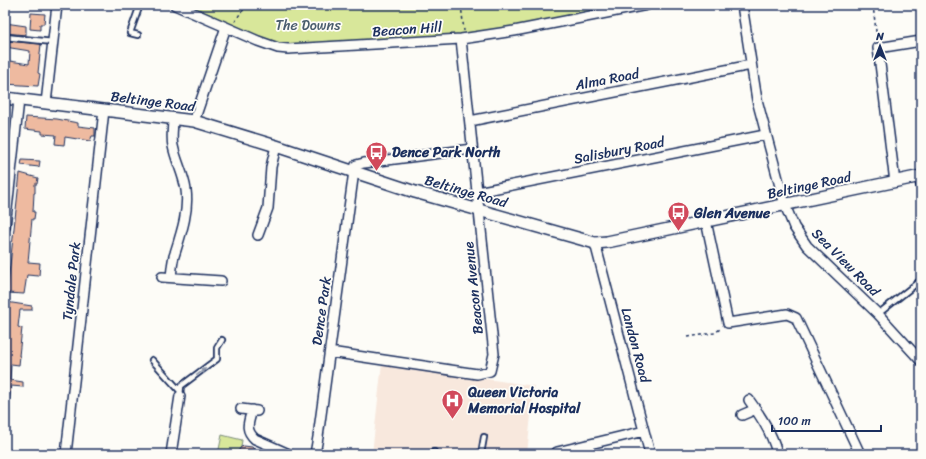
<svg xmlns="http://www.w3.org/2000/svg" width="926" height="459" font-family="Sriracha,sans-serif">
<rect width="100%" height="100%" fill="#fdfcf7"/>
<filter id="ink" filterUnits="userSpaceOnUse"><feTurbulence type="fractalNoise" baseFrequency=".025" numOctaves="2"/><feDisplacementMap in="SourceGraphic" scale="8" xChannelSelector="R" yChannelSelector="G"/><feConvolveMatrix kernelMatrix="1 2 1 2 8 2 1 2 1" color-interpolation-filters="sRGB"/></filter>
<g filter="url(#ink)">
<path fill="#f8e8dd" d="M 382,363 L 534,386 L 527,454 L 372,454 Z"/>
<path fill="#d8e79a" stroke="#7a8b7c" d="M 189,5 L 624,5 L 516,26 L 469,34 L 290,45 L 280,44 L 263,38 Z
M 222,435 L 242,440 L 241,447 L 237,454 L 218,454 Z"/>
<path fill="#eebaa0" stroke="#1b2f5e" d="M 31,13 L 45,14 L 44,24 L 40,24 L 40,30 L 30,29 Z
M 5,23 L 26,26 L 26,35 L 5,33 Z
M 5,41 L 41,44 L 38,73 L 40,74 L 38,86 L 5,84 L 5,72 L 9,73 L 10,61 L 29,64 L 30,51 L 5,47 Z
M 26,117 L 57,119 L 78,123 L 78,126 L 95,128 L 95,136 L 92,136 L 90,141 L 65,137 L 64,145 L 55,144 L 56,135 L 42,134 L 42,131 L 25,129 Z
M 22,160 L 40,161 L 39,167 L 21,165 Z
M 20,173 L 38,178 L 37,184 L 35,184 L 35,193 L 34,193 L 33,212 L 35,212 L 34,219 L 32,219 L 28,262 L 40,263 L 39,276 L 27,275 L 24,294 L 7,293 Z
M 6,302 L 32,306 L 32,310 L 20,310 L 18,327 L 22,328 L 19,356 L 20,356 L 19,365 L 11,364 L 10,380 L 23,382 L 23,387 L 11,386 L 9,404 L 5,403 Z
M 244,446 L 252,447 L 258,454 L 236,454 L 241,447 Z"/>
<g fill="none" stroke-linecap="round" stroke-linejoin="round">
<defs>
<path id="service" d="M 138,35 L 130,33 L 140,5
M 5,37 L 53,42
M 917,177 L 921,193
M 878,314 L 921,280
M 915,353 L 921,349
M 152,360 L 180,391
M 180,396 L 181,386 L 217,359 L 217,348 L 222,340
M 434,454 L 434,452
M 481,454 L 484,437"/>
<path id="minor" d="M 175,5 L 258,41 L 278,48 L 288,49 L 461,39 L 514,31 L 647,5
M 742,5 L 757,100 L 785,205 L 794,227 L 807,246 L 878,314 L 921,361
M 46,103 L 57,5
M 194,121 L 226,27
M 470,121 L 751,65
M 895,182 L 878,48 L 921,41
M 477,192 L 765,135
M 706,221 L 728,323 L 787,314 L 796,318 L 860,454
M 5,227 L 19,100
M 258,235 L 268,208 L 271,167 L 276,146
M 595,243 L 650,454
M 162,277 L 221,281
M 171,277 C 172,270 172,261 175,253 C 181,234 189,211 186,190 C 184,175 176,161 173,146 C 171,138 173,127 173,119
M 330,352 L 477,374 L 490,371 L 494,354 L 461,39
M 749,400 C 760,415 774,437 777,454
M 241,409 L 257,411
M 252,410 C 249,422 244,429 255,439 L 289,454
M 742,415 L 756,409
M 557,452 L 644,431
M 66,454 L 104,110
M 171,454 L 180,396
M 315,454 L 318,437 L 354,171 L 356,165 L 364,163 L 472,149"/>
<path id="tertiary" d="M 5,98 L 194,121 L 276,146 L 415,192 L 595,243 L 607,242 L 921,176"/>
</defs>
<use href="#service" stroke="#1b2f5e" stroke-width="8"/>
<use href="#minor" stroke="#1b2f5e" stroke-width="12"/>
<use href="#tertiary" stroke="#1b2f5e" stroke-width="14"/>
<path stroke="#1b2f5e" stroke-width="1.5" stroke-dasharray="3 3" stroke-linecap="butt" d="M 461,5 L 464,31
M 873,5 L 877,40
M 235,22 L 241,12 L 251,5
M 688,337 L 714,333 L 722,328"/>
<use href="#service" stroke="#fdfcf7" stroke-width="4.5"/>
<use href="#minor" stroke="#fdfcf7" stroke-width="9"/>
<use href="#tertiary" stroke="#fdfcf7" stroke-width="11"/>
</g>
<defs><path id="oneway-solid" d="M-6-.8H1V-3.2L6.5 0L1 3.2V.8H-6Z"/></defs>
<use fill="#8c96aa" href="#oneway-solid" transform="translate(201 372) rotate(-37)"/>
</g>
<defs>
<symbol id="bus-pin" viewBox="-11 -11 22 30"><path d="M0 17L-7.5 6A9.5 9.5 0 1 1 7.5 6Z" fill="#d1495b" stroke="#fdfcf7"/><path d="M-5-6H5V4H4V6H2V4H-2V6H-4V4H-5ZM-3.5-4V0h7V-4ZM-3.5 1.2v1.5H-2V1.2ZM2 1.2v1.5H3.5V1.2Z" fill="#fff"/></symbol>
<symbol id="hospital-pin" viewBox="-11 -11 22 30"><path d="M0 17L-7.5 6A9.5 9.5 0 1 1 7.5 6Z" fill="#d1495b" stroke="#fdfcf7"/><path d="M-5-5h3v3.5h4V-5h3V5h-3V1.5h-4V5h-3Z" fill="#fff"/></symbol>
</defs>
<g fill-rule="evenodd">
<use href="#bus-pin" x="364" y="140" width="25" height="34"/>
<use href="#bus-pin" x="666" y="200" width="25" height="34"/>
<use href="#hospital-pin" x="440" y="388" width="25" height="34"/>
</g>
<g text-anchor="middle" stroke-width="3.5" stroke-linejoin="round" paint-order="stroke">
<g font-size="14" fill="#4a5d6d" stroke="#fdfcf7">
<text x="308" y="30">The Downs</text>
</g>
<g font-size="14" fill="#1b2f5e" stroke="#fdfcf7">
<text transform="translate(407 29) rotate(-4)" y="5">Beacon Hill</text>
<text transform="translate(607 79) rotate(-11)" y="5">Alma Road</text>
<text transform="translate(153 101) rotate(7)" y="5">Beltinge Road</text>
<text transform="translate(619 150) rotate(-11)" y="5">Salisbury Road</text>
<text transform="translate(809 185) rotate(-12)" y="5">Beltinge Road</text>
<text transform="translate(466 191) rotate(16)" y="5">Beltinge Road</text>
<text transform="translate(846 262) rotate(45)" y="5">Sea View Road</text>
<text transform="translate(71 281) rotate(-84)" y="5">Tyndale Park</text>
<text transform="translate(473 288) rotate(-96)" y="5">Beacon Avenue</text>
<text transform="translate(321 311) rotate(-82)" y="5">Dence Park</text>
<text transform="translate(636 345) rotate(75)" y="5">Landon Road</text>
</g>
<g font-size="14" font-weight="bold" fill="#1b2f5e" stroke="#fdfcf7" text-anchor="start">
<text x="392" y="157">Dence Park North</text>
<text x="694" y="218">Glen Avenue</text>
<text x="468" y="397">Queen Victoria<tspan x="468" dy="16">Memorial Hospital</tspan></text>
</g>
</g>
<rect width="926" height="459" fill="none" stroke="#fdfcf7" stroke-width="20"/>
<rect x="10" y="10" width="906" height="439" fill="none" stroke="#1b2f5e" stroke-width="1.5" filter="url(#ink)"/>
<g transform="translate(880 46)" stroke="#fdfcf7" stroke-width="3" paint-order="stroke">
<path d="M0-3L7 15L0 10L-7 15Z" fill="#1b2f5e"/>
<text y="-6" font-size="11" font-weight="bold" text-anchor="middle" fill="#1b2f5e">N</text>
</g>
<path d="M772 425v6h109v-6" fill="none" stroke="#1b2f5e" stroke-width="2"/>
<text x="778" y="425" font-size="12" fill="#1b2f5e" stroke="#fdfcf7" stroke-width="3" paint-order="stroke">100 m</text>
</svg>
